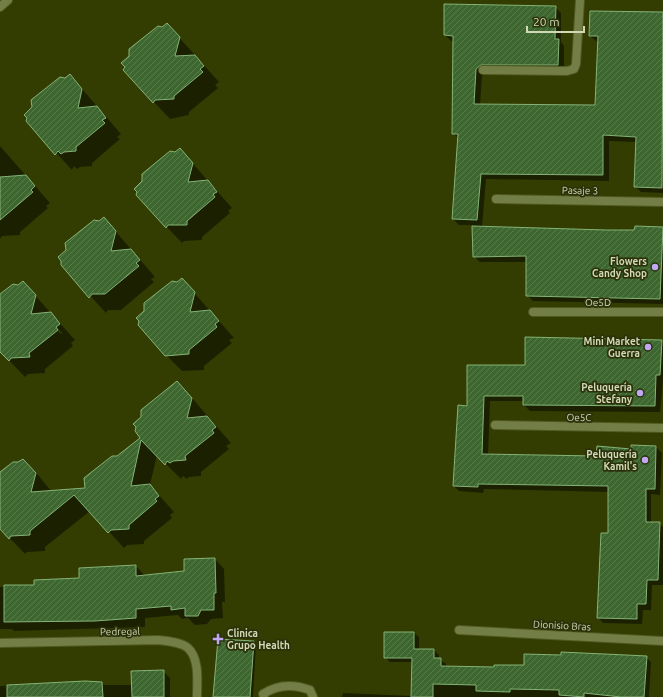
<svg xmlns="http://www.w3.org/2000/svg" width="663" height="697" font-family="Ubuntu,sans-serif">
<defs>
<pattern id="building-hatch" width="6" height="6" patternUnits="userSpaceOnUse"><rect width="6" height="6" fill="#3d672f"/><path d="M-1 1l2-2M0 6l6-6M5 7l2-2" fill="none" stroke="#587c4b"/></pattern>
</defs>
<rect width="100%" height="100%" fill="#343d01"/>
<path fill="#0007" fill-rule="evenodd" d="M 555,7 L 561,13 L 561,42 L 564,46 L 564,71 L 487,71 L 482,76 L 480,105 L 596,106 L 599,42 L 596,41 L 590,36 L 591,12 L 663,13 L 663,193 L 641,192 L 635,186 L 637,142 L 609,141 L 609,181 L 486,179 L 482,227 L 606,231 L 635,231 L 636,227 L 663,228 L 663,304 L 533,301 L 527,295 L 527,262 L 480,262 L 474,256 L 473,225 L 459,225 L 453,219 L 459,139 L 453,133 L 454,41 L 451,41 L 445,35 Z
M 167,24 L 219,82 L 215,85 L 218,88 L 189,112 L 189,115 L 170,119 L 124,70 Z
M 70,75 L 121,134 L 117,137 L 120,139 L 92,163 L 92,166 L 80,167 L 77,169 L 74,166 L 72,170 L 27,121 Z
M 0,146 L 50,203 L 46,206 L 48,208 L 20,232 L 20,235 L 2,236 L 0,239 Z
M 180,149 L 232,208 L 228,211 L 230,213 L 202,237 L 202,240 L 184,241 L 182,243 L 144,203 L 175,153 Z
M 104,218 L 155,277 L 151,279 L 154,282 L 121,310 L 108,310 L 106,313 L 62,265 Z
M 182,279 L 234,338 L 229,340 L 232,343 L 204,366 L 204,370 L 182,371 L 166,355 L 178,283 Z
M 23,282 L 75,340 L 71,343 L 73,346 L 45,369 L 45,373 L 28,374 L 25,377 L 0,351 L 0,296 ZM 56,329 L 58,329 L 62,333 L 61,334 Z
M 661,340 L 663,342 L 663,380 L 660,412 L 530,411 L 524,405 L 524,401 L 490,401 L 488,456 L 597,457 L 632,450 L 656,447 L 662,453 L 660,495 L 651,494 L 651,523 L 659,523 L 663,527 L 663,585 L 652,585 L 651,610 L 643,610 L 642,624 L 603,623 L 598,617 L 609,534 L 609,492 L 484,489 L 483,493 L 459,491 L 454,486 L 468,407 L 526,366 Z
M 177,382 L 192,398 L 231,443 L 226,446 L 229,449 L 201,472 L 201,476 L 189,477 L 187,479 L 183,476 L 181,479 L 157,455 L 150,485 L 174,512 L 170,515 L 172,518 L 144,541 L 144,544 L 127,545 L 124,548 L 90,511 L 45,547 L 45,551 L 27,552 L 25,554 L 0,528 L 0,474 L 23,460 L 39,476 L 51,491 L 86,489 L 118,457 L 142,438 Z
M 215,559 L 224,569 L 225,602 L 222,602 L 223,618 L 211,619 L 207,624 L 195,625 L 188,618 L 182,619 L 178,615 L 145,618 L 145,627 L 14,631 L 12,629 L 0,629 L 0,587 L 35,586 L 80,579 L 136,566 L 145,576 L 185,572 Z
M 414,633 L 419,637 L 419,650 L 434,650 L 439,655 L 439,659 L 446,664 L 446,667 L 494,668 L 646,657 L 651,662 L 649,697 L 342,697 L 343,693 L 412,696 L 413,662 L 390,662 L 385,657 Z
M 253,642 L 256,645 L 253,697 L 214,697 Z
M 163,671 L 170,678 L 170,697 L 0,697 L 0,686 L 102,683 L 104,685 L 132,685 Z"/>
<path fill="url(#building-hatch)" stroke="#85b377" d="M 444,4 L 556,6 L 555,39 L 559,39 L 558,65 L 481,65 L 476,69 L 474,104 L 595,105 L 598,36 L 589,36 L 590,11 L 663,12 L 662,188 L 634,187 L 636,137 L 603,135 L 603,175 L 481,174 L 477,220 L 452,219 L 458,134 L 452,134 L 453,36 L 444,35 Z
M 167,23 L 180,37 L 175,56 L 195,55 L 204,66 L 200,69 L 203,72 L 174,96 L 174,99 L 155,100 L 153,103 L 123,70 L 125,67 L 121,63 L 129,56 L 129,49 L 158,26 L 162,27 Z
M 70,74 L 82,89 L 78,108 L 97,106 L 106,118 L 102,120 L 105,123 L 76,147 L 76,151 L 64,152 L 61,154 L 58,151 L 55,155 L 26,121 L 27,118 L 24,115 L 32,107 L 31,100 L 60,77 L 65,78 Z
M 180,148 L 193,163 L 188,182 L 208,180 L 217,192 L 213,194 L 215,197 L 187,221 L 187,225 L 168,225 L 166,228 L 136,195 L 137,192 L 134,189 L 142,181 L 142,174 L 170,151 L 175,152 Z
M 26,175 L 35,186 L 31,190 L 33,192 L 0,220 L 0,177 Z
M 104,217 L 116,231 L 111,251 L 131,249 L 140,260 L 136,263 L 139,266 L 105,294 L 92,294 L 89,298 L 61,265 L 61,261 L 58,257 L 66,250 L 65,243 L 94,220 L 99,221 Z
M 472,226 L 606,230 L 634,230 L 635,226 L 663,227 L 660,299 L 526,296 L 526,256 L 473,257 Z
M 182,278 L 195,292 L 190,312 L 210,310 L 219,321 L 215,324 L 217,327 L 189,350 L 189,354 L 165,356 L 138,325 L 139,321 L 136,318 L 144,311 L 144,303 L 172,281 L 177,282 Z
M 23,281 L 36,295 L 31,314 L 51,312 L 60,324 L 56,327 L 58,330 L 29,353 L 30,357 L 11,358 L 9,361 L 0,352 L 0,294 L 13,284 L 18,285 Z
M 525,337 L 662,340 L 660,375 L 656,375 L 655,406 L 523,405 L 523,396 L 484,396 L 482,454 L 596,456 L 597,446 L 631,449 L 631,445 L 656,446 L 655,489 L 646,489 L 646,522 L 660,522 L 658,580 L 647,580 L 646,604 L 637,604 L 637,619 L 597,618 L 601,533 L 608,533 L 608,486 L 478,484 L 478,487 L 453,486 L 458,405 L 467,406 L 467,365 L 525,365 Z
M 177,381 L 192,398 L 187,418 L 207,416 L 216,427 L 212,430 L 214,433 L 185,456 L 186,460 L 173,461 L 170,463 L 167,461 L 165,465 L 141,440 L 131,486 L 150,484 L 159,496 L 155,499 L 157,501 L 129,525 L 129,529 L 111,530 L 108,533 L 74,495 L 30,531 L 30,535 L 11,536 L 9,539 L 0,529 L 0,472 L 13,462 L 18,462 L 23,459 L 36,473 L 31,492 L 85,488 L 84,478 L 112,456 L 117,456 L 140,438 L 135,431 L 136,427 L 133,424 L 141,417 L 141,410 Z
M 215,558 L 216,593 L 214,593 L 214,610 L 201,610 L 198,616 L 185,616 L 185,608 L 171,610 L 171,606 L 136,609 L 136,618 L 95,621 L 4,622 L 4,585 L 34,585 L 34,580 L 79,578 L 79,568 L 136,565 L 136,576 L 184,571 L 184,559 Z
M 384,632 L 414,632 L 414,649 L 434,649 L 434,658 L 441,658 L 441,666 L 494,667 L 494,665 L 524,665 L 524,654 L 561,655 L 561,652 L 647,656 L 644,697 L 621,697 L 584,693 L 584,697 L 559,695 L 559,690 L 510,689 L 510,692 L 476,691 L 476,685 L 433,684 L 433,697 L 411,697 L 412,658 L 384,658 Z
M 218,639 L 254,641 L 250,697 L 213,697 Z
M 164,670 L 164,697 L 132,697 L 131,671 Z
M 85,681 L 102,682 L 103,697 L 7,697 L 7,685 Z"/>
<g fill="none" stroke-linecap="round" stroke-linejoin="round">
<defs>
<path id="lane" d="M 483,70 L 567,71 L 574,69 L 576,64 L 580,0
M 264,697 L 263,694 C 278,684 294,684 310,690 L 313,697"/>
<path id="street" d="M 0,7 L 8,0
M 496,199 L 663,202
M 533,312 L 663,312
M 495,425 L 663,428
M 459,630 L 663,641
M 0,643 L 158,640 C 167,641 181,642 188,648 C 200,659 197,683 197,697"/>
</defs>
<use href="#lane" stroke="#505921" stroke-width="10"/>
<use href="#street" stroke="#505921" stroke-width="10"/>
<use href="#lane" stroke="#727e45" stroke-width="8"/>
<use href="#street" stroke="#727e45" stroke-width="8"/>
</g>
<g fill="#c0a8f3" stroke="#2b310b" stroke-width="1.5">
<circle cx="655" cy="267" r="4"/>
<circle cx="648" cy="347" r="4"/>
<circle cx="640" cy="393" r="4"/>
<circle cx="645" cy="460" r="4"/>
<path d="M216 633h4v4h4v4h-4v4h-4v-4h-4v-4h4z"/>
</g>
<g text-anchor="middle" stroke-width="3.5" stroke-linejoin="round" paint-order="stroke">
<g font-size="10" fill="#d0d8b4" stroke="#2b310b">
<text transform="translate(580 190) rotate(1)" y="4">Pasaje 3</text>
<text x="598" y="306">Oe5D</text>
<text transform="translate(579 417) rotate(1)" y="4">Oe5C</text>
<text transform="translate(562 625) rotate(3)" y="4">Dionisio Bras</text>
<text transform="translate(120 631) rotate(-1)" y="4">Pedregal</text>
</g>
<g font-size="10" font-weight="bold" fill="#d0d8b4" stroke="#2b310b" text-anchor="end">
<text x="647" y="265">Flowers<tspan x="647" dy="12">Candy Shop</tspan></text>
<text x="640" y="345">Mini Market<tspan x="640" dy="12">Guerra</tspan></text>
<text x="632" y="391">Peluquería<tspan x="632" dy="12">Stefany</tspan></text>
<text x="637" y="458">Peluquería<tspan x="637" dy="12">Kamil's</tspan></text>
<text x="227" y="637" text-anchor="start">Clinica<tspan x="227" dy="12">Grupo Health</tspan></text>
</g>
</g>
<path d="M527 26v6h57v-6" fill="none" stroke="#d0d8b4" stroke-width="2"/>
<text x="533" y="26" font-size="12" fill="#d0d8b4" stroke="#2b310b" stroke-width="3" paint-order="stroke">20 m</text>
</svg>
